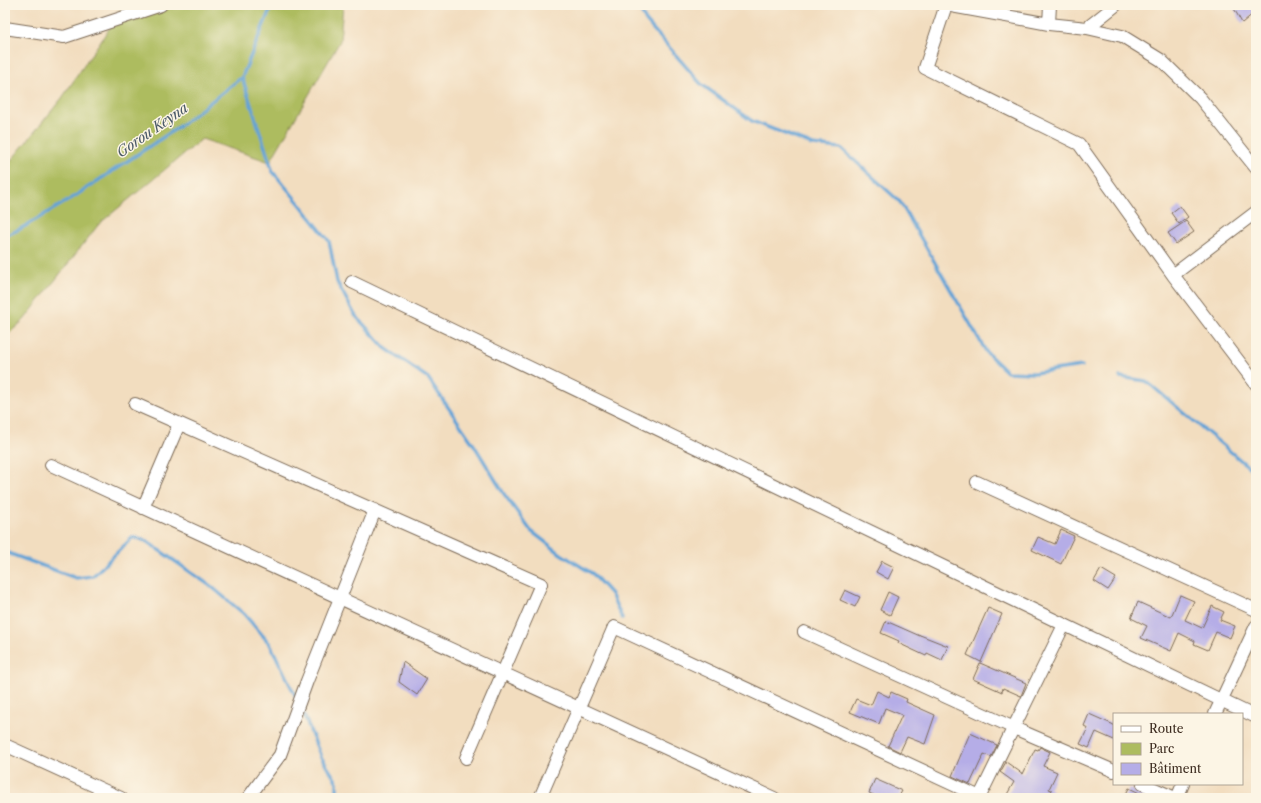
<svg xmlns="http://www.w3.org/2000/svg" width="1261" height="803" font-family="'Libre Caslon Text',serif">
<rect width="100%" height="100%" fill="#fcf5e5"/>
<filter id="ink" filterUnits="userSpaceOnUse"><feTurbulence type="fractalNoise" baseFrequency=".025" numOctaves="2"/><feDisplacementMap in="SourceGraphic" scale="8" xChannelSelector="R" yChannelSelector="G"/><feConvolveMatrix kernelMatrix="1 2 1 2 8 2 1 2 1" color-interpolation-filters="sRGB"/></filter>
<filter id="wash" filterUnits="userSpaceOnUse"><feTurbulence type="fractalNoise" baseFrequency=".012" numOctaves="4" result="noise"/><feDisplacementMap in="SourceGraphic" scale="16" xChannelSelector="R" yChannelSelector="G"/><feGaussianBlur stdDeviation="0.9" result="paint"/><feColorMatrix in="noise" values="0 0 0 0 0 0 0 0 0 0 0 0 0 0 0 0 0 1.4 0 .05"/><feComposite in="paint" operator="in"/></filter>
<g filter="url(#wash)">
<rect width="100%" height="100%" fill="#f2ddbf"/>
<path fill="#adbc5f" stroke="#74733e" d="M 125,5 L 343,5 L 340,41 L 270,162 L 202,139 L 99,224 L 24,320 L 5,337 L 5,168 L 62,98 Z"/>
<g fill="none" stroke-linecap="round" stroke-linejoin="round">
<path stroke="#64a3d6" stroke-width="3.5" d="M 637,5 L 646,21 L 701,84 L 752,121 L 813,145 L 841,148 L 900,202 L 987,353 L 1007,372 L 1034,373 L 1082,366
M 242,77 L 273,172 L 299,203 L 329,241 L 337,282 L 355,315 L 385,348 L 428,378 L 474,445 L 504,494 L 531,531 L 561,554 L 593,574 L 611,594 L 622,618
M 5,236 L 20,229 L 69,200 L 180,126 L 242,77 L 272,5
M 1120,377 L 1146,381 L 1256,473
M 5,552 L 76,578 L 93,576 L 133,537 L 146,541 L 212,587 L 244,614 L 270,644 L 297,699
M 301,708 L 321,757 L 337,782 L 337,798"/>
</g>
<g id="blocks">
<path fill="#b5ade7" d="M 1232,5 L 1250,5 L 1255,12 L 1242,23 Z
M 1180,206 L 1188,217 L 1179,224 L 1171,213 Z
M 1186,221 L 1194,232 L 1176,244 L 1168,233 Z
M 1061,530 L 1074,536 L 1061,564 L 1032,550 L 1038,537 L 1055,544 Z
M 882,561 L 894,567 L 888,579 L 876,572 Z
M 1101,569 L 1116,578 L 1108,590 L 1094,581 Z
M 845,590 L 860,597 L 855,607 L 840,600 Z
M 888,592 L 898,597 L 890,615 L 880,610 Z
M 1180,595 L 1194,601 L 1185,620 L 1202,628 L 1212,606 L 1224,612 L 1220,620 L 1235,626 L 1230,638 L 1216,632 L 1208,650 L 1194,644 L 1195,641 L 1179,633 L 1171,651 L 1141,638 L 1147,626 L 1131,618 L 1138,602 L 1171,617 Z
M 988,608 L 1002,614 L 981,662 L 967,655 Z
M 886,621 L 920,636 L 920,635 L 948,646 L 942,660 L 927,653 L 926,656 L 898,643 L 899,641 L 881,633 Z
M 403,662 L 427,679 L 417,695 L 399,682 Z
M 980,663 L 1026,683 L 1021,696 L 1003,688 L 1002,692 L 973,679 Z
M 877,691 L 889,697 L 891,692 L 907,699 L 906,702 L 935,715 L 925,744 L 907,737 L 900,752 L 888,746 L 902,715 L 885,708 L 879,724 L 850,712 L 856,699 L 871,705 Z
M 1089,714 L 1114,725 L 1114,740 L 1096,732 L 1089,748 L 1080,744 L 1088,728 L 1084,726 Z
M 970,733 L 997,745 L 991,757 L 984,754 L 970,784 L 952,776 Z
M 1040,747 L 1050,752 L 1043,766 L 1057,772 L 1049,789 L 1052,790 L 1048,798 L 1005,798 L 1014,782 L 1000,772 L 1002,769 L 1006,762 L 1023,774 L 1035,749 L 1038,750 Z
M 875,779 L 902,791 L 898,798 L 880,798 L 869,793 Z
M 1129,788 L 1150,798 L 1124,798 Z"/>
</g>
</g>
<g filter="url(#ink)">
<use href="#blocks" fill-opacity="0" stroke="#7b6956" stroke-width="1"/>
<g fill="none" stroke-linecap="round" stroke-linejoin="round">
<defs>
<path id="minor" d="M 946,5 L 925,68 L 1079,144 L 1173,275 L 1256,384
M 946,5 L 1049,24 L 1087,28 L 1122,36 L 1161,60 L 1200,98 L 1256,168
M 1049,24 L 1050,5
M 5,28 L 64,37 L 161,5
M 1087,28 L 1116,5
M 1173,275 L 1256,212
M 352,282 L 1256,717
M 135,404 L 541,584 L 466,758
M 51,465 L 774,798
M 977,482 L 1256,610
M 143,508 L 179,424
M 804,632 L 1014,728 L 1114,771
M 1215,714 L 1256,626
M 5,745 L 121,798
M 1143,784 L 1175,798
M 248,798 L 280,755 L 307,681 L 375,510
M 540,798 L 614,627 L 982,798
M 979,798 L 1064,625
M 1177,798 L 1183,784"/>
</defs>
<use href="#minor" stroke="#7b6956" stroke-width="14"/>
<use href="#minor" stroke="#fff" stroke-width="12"/>
</g>
</g>
<g text-anchor="middle" stroke-width="3" stroke-linejoin="round" paint-order="stroke">
<g font-size="14" font-style="italic" fill="#4b5a68" stroke="#fcf5e5">
<text transform="translate(152 130) rotate(-35)" y="5">Gorou Keyna</text>
</g>
</g>
<rect width="1261" height="803" fill="none" stroke="#fcf5e5" stroke-width="20"/>
<rect x="1113" y="713" width="130" height="72" fill="#fcf5e5" stroke="#afa495"/>
<rect x="1121" y="726" width="20" height="6" fill="#ffffff" stroke="#afa495"/>
<text x="1149" y="733" font-size="12" fill="#3b2a1e">Route</text>
<rect x="1121" y="743" width="20" height="12" fill="#adbc5f" stroke="#afa495"/>
<text x="1149" y="753" font-size="12" fill="#3b2a1e">Parc</text>
<rect x="1121" y="763" width="20" height="12" fill="#b5ade7" stroke="#afa495"/>
<text x="1149" y="773" font-size="12" fill="#3b2a1e">Bâtiment</text>
</svg>
